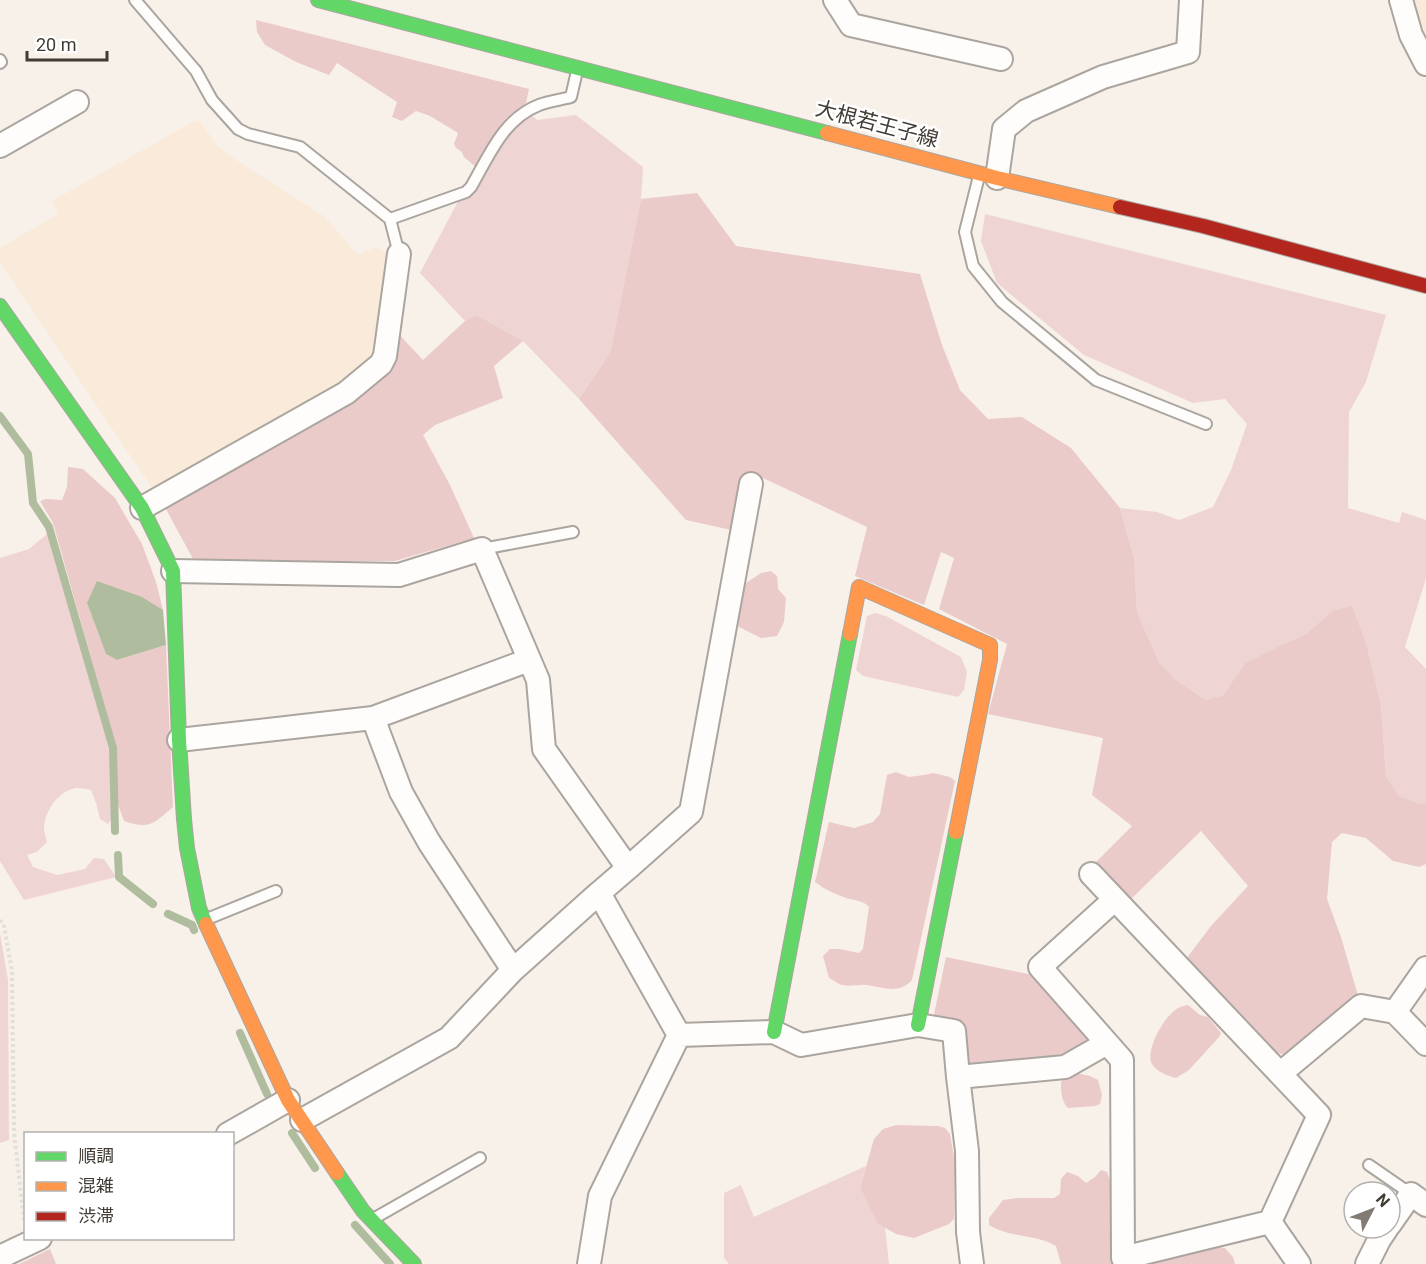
<svg xmlns="http://www.w3.org/2000/svg" width="1426" height="1264" font-family="Roboto,'Noto Sans JP',sans-serif">
<rect width="100%" height="100%" fill="#f8f1e9"/>
<path fill="#f9ead9" d="M 1413,0 L 1426,0 L 1426,33 L 1421,23 Z
M 198,119 L 217,145 L 230,156 L 325,217 L 358,255 L 375,247 L 390,255 L 378,360 L 342,387 L 164,483 L 152,488 L 0,262 L 0,248 L 58,214 L 52,201 Z"/>
<path fill="#efd4d4" d="M 530,113 L 537,120 L 576,115 L 643,167 L 641,199 L 610,353 L 579,399 L 523,341 L 477,315 L 465,321 L 420,273 L 462,194 L 468,197 L 507,132 Z
M 985,214 L 1386,315 L 1366,382 L 1349,412 L 1348,508 L 1399,523 L 1402,512 L 1426,520 L 1426,578 L 1405,647 L 1426,669 L 1426,804 L 1421,804 L 1399,796 L 1386,776 L 1381,706 L 1332,611 L 1306,634 L 1283,644 L 1245,663 L 1223,695 L 1206,700 L 1176,680 L 1159,662 L 1137,612 L 1134,558 L 1120,508 L 1157,512 L 1179,520 L 1213,507 L 1231,470 L 1247,424 L 1225,399 L 1193,403 L 1084,355 L 997,283 L 981,241 Z
M 47,534 L 110,749 L 111,820 L 108,824 L 100,819 L 96,803 L 91,790 C 87,789 81,788 76,788 C 58,791 45,811 44,828 C 44,832 46,838 47,842 L 37,852 L 27,855 L 33,867 L 57,875 L 85,869 L 94,858 L 104,859 L 116,877 L 24,900 L 0,861 L 0,558 L 29,549 Z
M 875,613 L 886,616 L 961,657 L 967,672 L 964,690 L 958,697 L 863,676 L 856,670 L 867,616 Z
M 0,933 L 8,980 L 9,1140 L 0,1143 Z
M 866,1166 L 860,1188 L 877,1223 L 885,1227 L 889,1264 L 729,1264 L 724,1258 L 724,1193 L 741,1185 L 754,1217 Z"/>
<path fill="#ebcaca" d="M 256,20 L 529,89 L 526,103 L 503,124 L 478,169 L 464,157 L 462,152 L 456,148 L 454,144 L 458,133 L 430,116 L 416,111 L 402,121 L 392,117 L 397,102 L 337,63 L 329,75 L 296,62 L 265,45 L 257,32 Z
M 697,193 L 736,246 L 920,274 L 942,345 L 960,390 L 988,419 L 1022,417 L 1071,448 L 1120,508 L 1134,558 L 1137,612 L 1159,662 L 1176,680 L 1206,700 L 1223,695 L 1245,663 L 1283,644 L 1306,634 L 1332,611 L 1352,606 L 1366,644 L 1381,706 L 1386,776 L 1399,796 L 1421,804 L 1426,804 L 1426,864 L 1419,867 L 1393,861 L 1366,838 L 1342,833 L 1332,842 L 1327,899 L 1341,937 L 1359,999 L 1291,1057 L 1268,1050 L 1186,959 L 1211,926 L 1248,886 L 1201,831 L 1128,902 L 1094,864 L 1132,826 L 1092,795 L 1103,738 L 988,714 L 1007,644 L 939,609 L 954,558 L 941,552 L 924,605 L 855,576 L 867,527 L 761,477 L 746,474 L 736,531 L 686,520 L 579,399 L 610,353 L 641,199 Z
M 477,315 L 523,341 L 494,366 L 503,398 L 435,425 L 423,435 L 450,485 L 474,538 L 395,561 L 200,562 L 193,559 L 167,511 L 165,505 L 352,400 L 393,328 L 423,360 L 465,321 Z
M 68,467 L 83,469 L 115,498 L 142,544 L 156,582 L 163,610 L 87,603 L 106,654 L 117,660 L 166,645 L 173,807 C 154,823 150,830 124,821 L 117,802 L 116,746 L 53,523 L 40,501 L 46,499 L 62,500 L 67,487 Z
M 771,571 L 777,576 L 778,589 L 786,598 L 784,622 L 777,636 L 761,638 L 739,627 L 734,618 L 737,597 L 746,583 L 761,573 Z
M 896,772 L 909,777 L 924,775 L 933,773 L 950,777 L 955,781 L 912,980 C 899,995 882,987 866,985 C 859,984 849,987 842,985 C 838,984 833,980 829,978 L 823,956 L 830,949 L 840,949 L 859,953 L 863,949 L 869,907 C 864,901 854,900 846,898 C 835,894 824,889 815,882 L 829,822 L 854,828 L 873,822 L 880,814 L 887,775 Z
M 946,957 L 1033,975 L 1093,1038 L 1059,1060 L 970,1066 L 964,1061 L 933,1019 Z
M 1188,1005 L 1200,1015 L 1208,1017 L 1221,1033 L 1219,1037 L 1189,1070 L 1176,1078 C 1168,1076 1157,1072 1152,1064 C 1145,1052 1162,1021 1172,1013 C 1177,1008 1181,1006 1188,1005 Z
M 1076,1073 L 1090,1076 L 1098,1080 L 1102,1095 L 1100,1104 L 1095,1106 L 1068,1108 C 1061,1101 1061,1091 1061,1082 L 1071,1074 Z
M 896,1125 L 938,1126 L 945,1128 L 950,1134 L 955,1163 L 954,1219 L 949,1224 L 914,1238 L 896,1234 L 877,1223 L 860,1188 L 874,1139 L 883,1129 Z
M 1101,1170 L 1107,1172 L 1112,1186 L 1113,1264 L 1061,1264 L 1056,1246 C 1036,1234 1010,1238 989,1225 L 989,1218 L 1003,1200 L 1017,1198 L 1054,1198 L 1060,1194 L 1061,1179 L 1067,1172 L 1078,1176 L 1086,1183 L 1095,1177 Z
M 1208,1246 L 1225,1248 L 1233,1257 L 1235,1264 L 1132,1264 Z
M 50,1249 L 56,1264 L 19,1264 Z"/>
<path fill="#afbd9e" d="M 97,581 L 142,597 L 163,610 L 166,645 L 117,660 L 106,654 L 87,603 Z"/>
<g fill="none" stroke-linecap="round" stroke-linejoin="round">
<path stroke="#afbd9e" stroke-width="8" d="M 0,416 L 28,454 L 33,503 L 49,527 L 113,748 L 115,831
M 118,855 L 119,877 L 153,904
M 168,914 L 192,925 L 194,930
M 240,1033 L 267,1094
M 292,1133 L 315,1168
M 355,1225 L 390,1264"/>
<defs>
<path id="lane" d="M 135,0 L 196,71 L 212,100 L 238,129 L 248,134 L 300,147 L 390,219 L 399,254
M 0,60 L 1,62 L 0,63
M 979,176 L 965,232 L 973,266 L 1002,302 L 1096,380 L 1206,424
M 390,219 L 466,192 L 471,187 C 489,156 503,119 539,105 C 549,101 560,100 571,97 L 577,71
M 482,549 L 573,532
M 207,919 L 276,891
M 1369,1165 L 1411,1194
M 373,1219 L 480,1158"/>
<path id="street" d="M 835,0 L 851,25 L 1001,59
M 1401,0 L 1411,35 L 1426,64
M 0,146 L 77,102
M 997,178 L 1004,129 L 1026,111 L 1103,77 L 1188,52 L 1191,0
M 142,508 L 346,393 L 381,364 L 385,356 L 399,254
M 173,571 L 399,575 L 482,549 L 538,680 L 544,749 L 628,868 L 599,893 L 679,1035
M 373,718 L 401,792 L 429,842 L 513,970
M 179,740 L 373,718 L 529,660
M 628,868 L 691,812 L 751,484
M 1091,874 L 1319,1115 L 1270,1222
M 1114,900 L 1040,967 L 1122,1060 L 1123,1258 L 1270,1222
M 1395,1012 L 1426,968
M 679,1035 L 774,1032 L 801,1045 L 918,1025 L 954,1031 L 958,1077 L 967,1151 L 968,1232 L 972,1264
M 1281,1073 L 1361,1006 L 1395,1012 L 1426,1044
M 958,1077 L 1065,1067 L 1107,1043
M 302,1120 L 449,1038 L 513,970 L 599,893
M 228,1134 L 288,1100
M 1270,1222 L 1299,1264
M 1390,1224 L 1411,1194 L 1426,1205
M 0,1257 L 40,1238
M 589,1264 L 600,1196 L 679,1035
M 1367,1264 L 1379,1240 L 1387,1228"/>
<path id="fast" d="M 318,0 L 827,133
M 0,306 L 142,508 L 173,571 L 179,740 L 184,819 L 187,848 L 199,908 L 206,924
M 918,1025 L 956,832
M 774,1032 L 850,634
M 337,1173 L 363,1211 L 414,1264"/>
<path id="slow" d="M 827,133 L 997,178 L 1120,207
M 850,634 L 859,587 L 990,645 L 990,660 L 956,832
M 206,924 L 288,1100 L 337,1173"/>
<path id="jam" d="M 1120,207 L 1203,226 L 1426,286"/>
</defs>
<use href="#lane" stroke="#aba59f" stroke-width="14"/>
<use href="#street" stroke="#aba59f" stroke-width="26"/>
<use href="#fast" stroke="#aba59f" stroke-width="16"/>
<use href="#slow" stroke="#aba59f" stroke-width="16"/>
<use href="#jam" stroke="#aba59f" stroke-width="16"/>
<path stroke="#e1dfdc" stroke-width="4" stroke-dasharray="3 3" stroke-linecap="butt" d="M 0,920 L 4,926 L 12,971 L 14,1133 L 24,1220"/>
<use href="#lane" stroke="#fefdfc" stroke-width="10"/>
<use href="#street" stroke="#fefdfc" stroke-width="22"/>
<use href="#fast" stroke="#63d668" stroke-width="14"/>
<use href="#slow" stroke="#ff974d" stroke-width="14"/>
<use href="#jam" stroke="#b3261e" stroke-width="14"/>
</g>
<g text-anchor="middle" stroke-width="5" stroke-linejoin="round" paint-order="stroke">
<g font-size="21" fill="#413b34" stroke="#fff">
<text transform="translate(877 124) rotate(15)" y="7">大根若王子線</text>
</g>
</g>
<rect x="24" y="1132" width="210" height="108" fill="#ffffff" stroke="#b3b1ae" stroke-width="1.5"/>
<rect x="36" y="1152" width="30" height="9" fill="#63d668" stroke="#b3b1ae" stroke-width="1.5"/>
<text x="78" y="1162" font-size="18" fill="#413b34">順調</text>
<rect x="36" y="1182" width="30" height="9" fill="#ff974d" stroke="#b3b1ae" stroke-width="1.5"/>
<text x="78" y="1192" font-size="18" fill="#413b34">混雑</text>
<rect x="36" y="1212" width="30" height="9" fill="#b3261e" stroke="#b3b1ae" stroke-width="1.5"/>
<text x="78" y="1222" font-size="18" fill="#413b34">渋滞</text>
<g transform="translate(1372 1210) rotate(48)"><circle r="28" fill="#ffffff" stroke="#b3b1ae" stroke-width="1.5"/>
<path d="M0-4.5L10 22L0 15L-10 22Z" fill="#817b73"/>
<text y="-9" font-size="16" font-weight="bold" text-anchor="middle" fill="#413b34">N</text>
</g>
<path d="M27 51v9h80v-9" fill="none" stroke="#413b34" stroke-width="3"/>
<text x="36" y="51" font-size="18" fill="#413b34" stroke="#ffffff" stroke-width="4.5" paint-order="stroke">20 m</text>
</svg>
